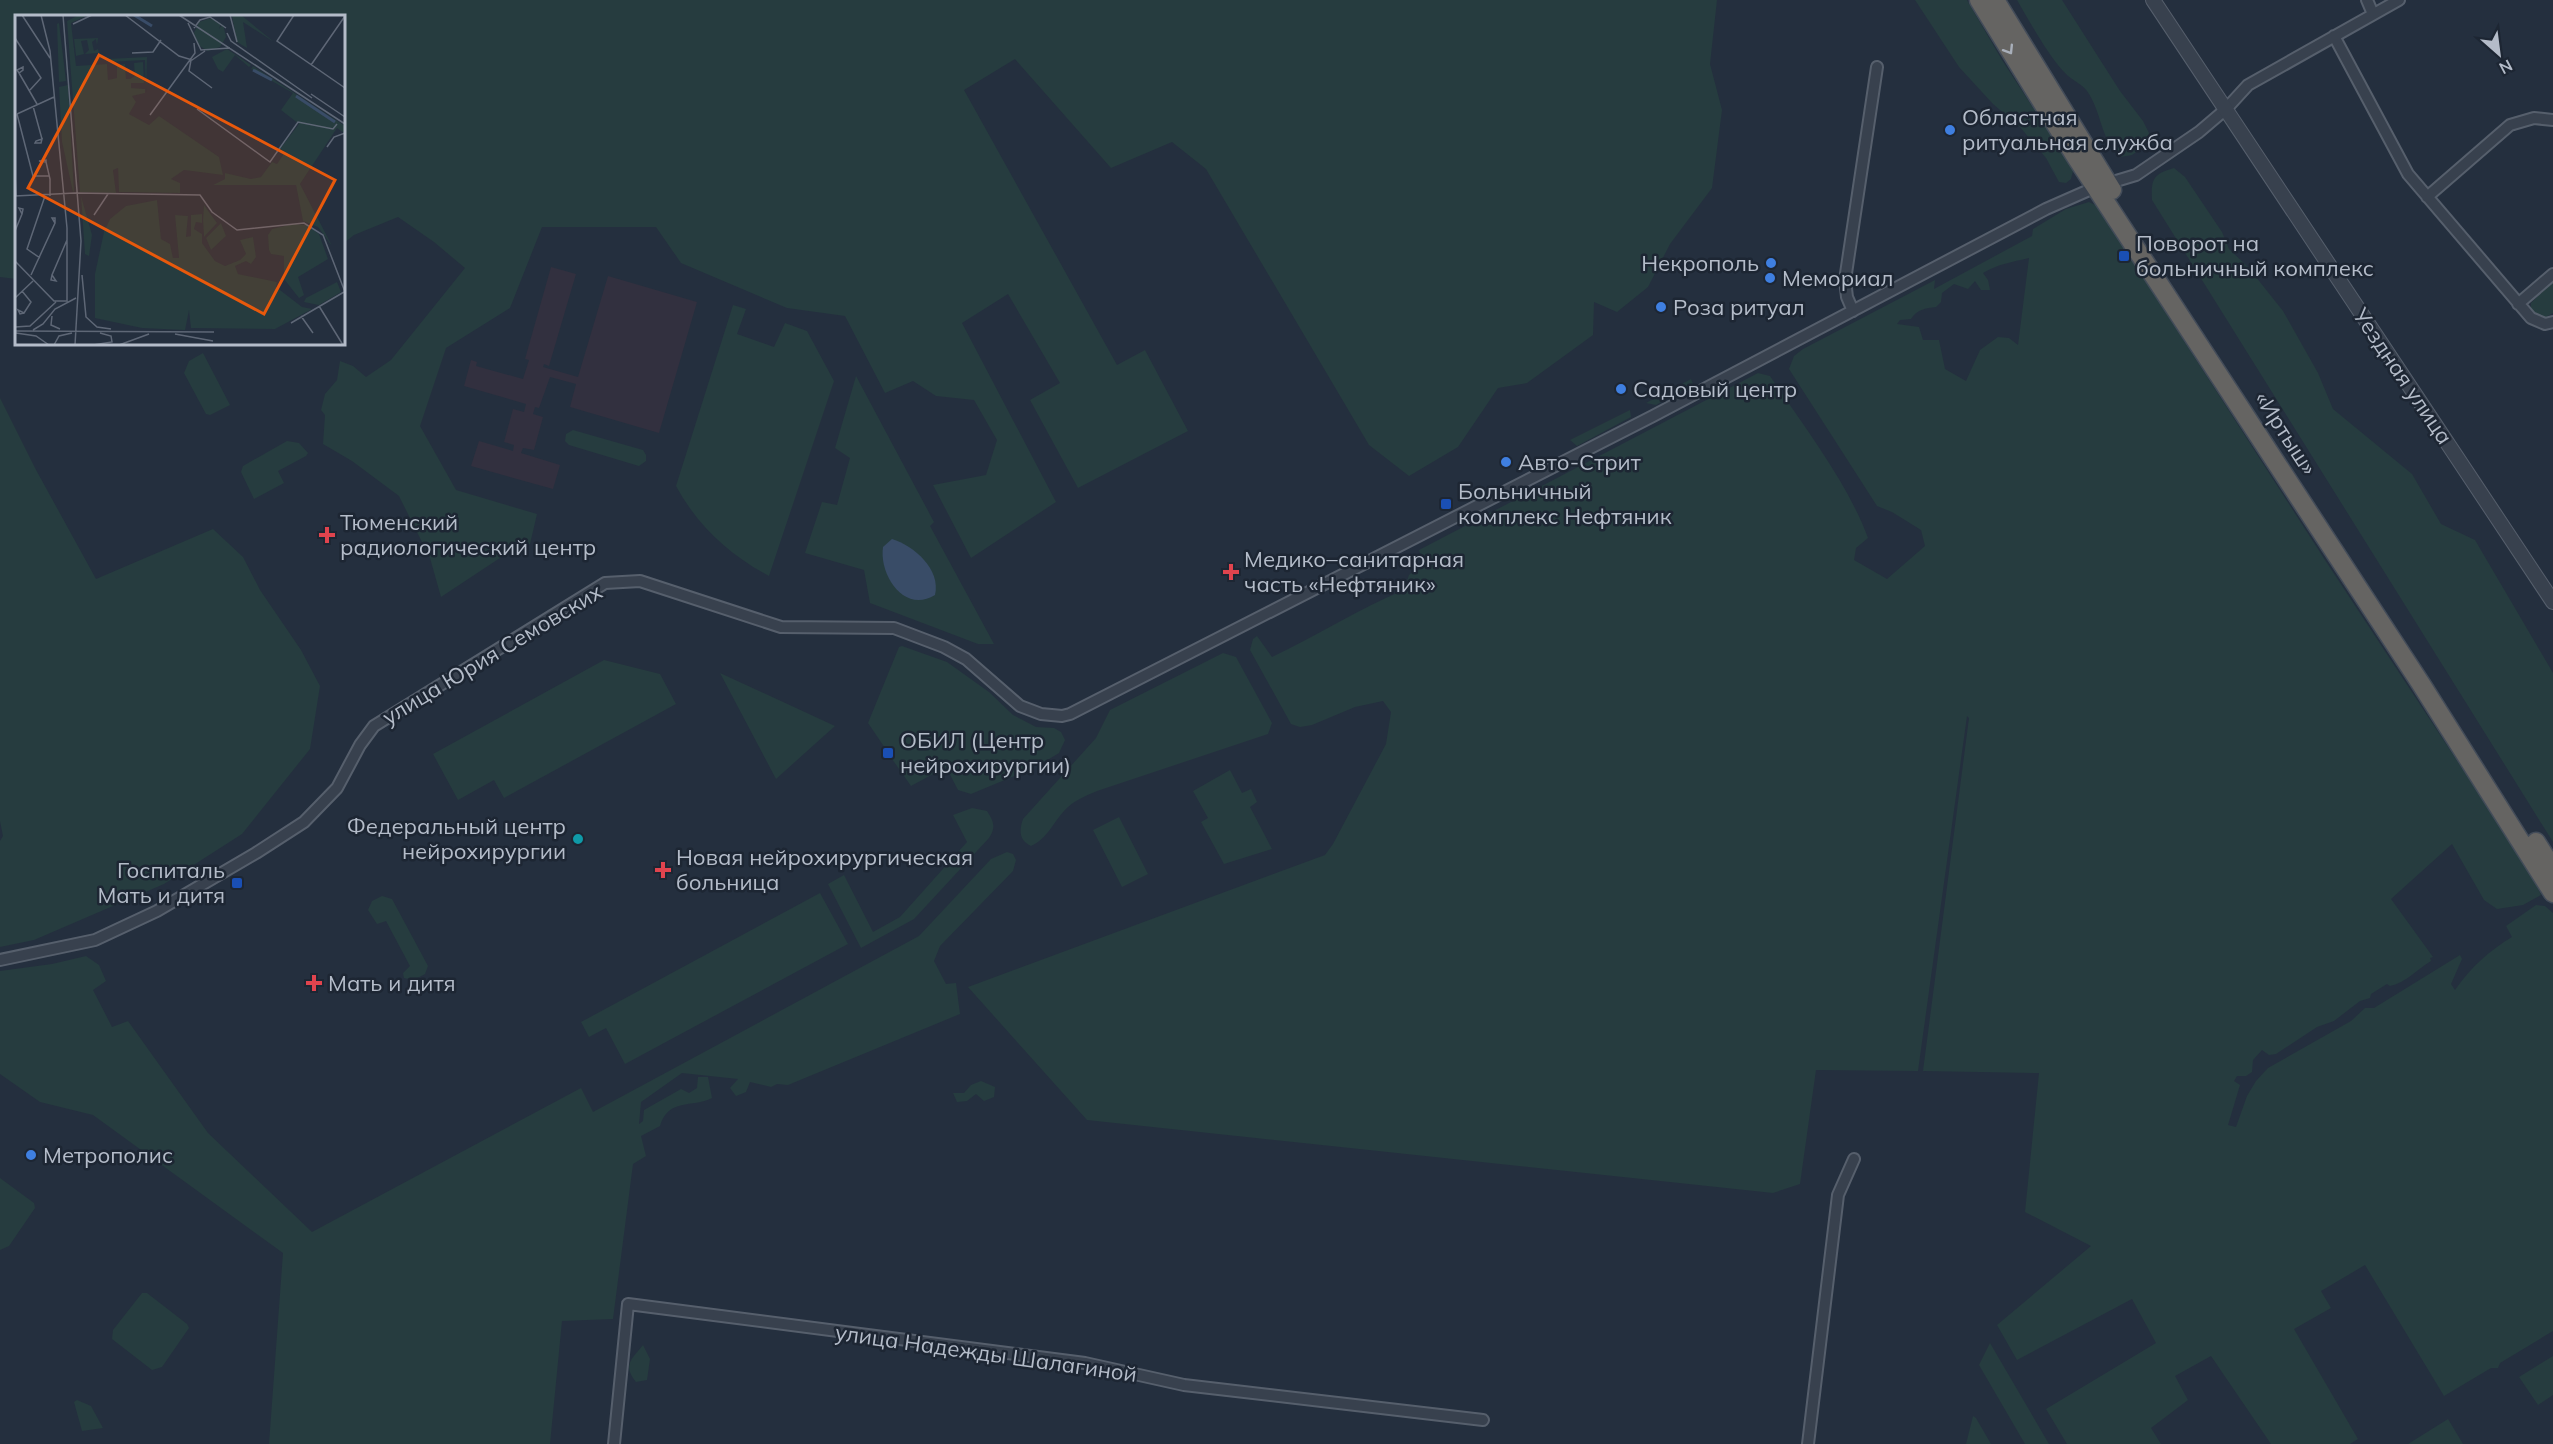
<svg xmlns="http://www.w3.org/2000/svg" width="2553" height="1444" font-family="Mulish,sans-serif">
<rect width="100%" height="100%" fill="#242f3e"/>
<path fill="#32303f" d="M 551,267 L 576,274 L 549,366 L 544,364 L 543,367 L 578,377 L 608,276 L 697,302 L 659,433 L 570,407 L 576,384 L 550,377 L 539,408 L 535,407 L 533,414 L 543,417 L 534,450 L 523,448 L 521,453 L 560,465 L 553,489 L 471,466 L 479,441 L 513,451 L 514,445 L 504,442 L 513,409 L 524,412 L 526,404 L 464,386 L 471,360 L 477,362 L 476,366 L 523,379 L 529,360 L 525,359 Z"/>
<path fill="#263c3f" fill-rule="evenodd" d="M 0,0 L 1717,0 L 1710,64 L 1722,110 L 1712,188 L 1670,244 L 1648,287 L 1617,312 L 1594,302 L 1593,335 L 1527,383 L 1498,388 L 1458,447 L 1409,476 L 1369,445 L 1206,169 L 1172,142 L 1111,168 L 1015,59 L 964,90 L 1117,365 L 1145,350 L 1188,431 L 1078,488 L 1030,400 L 1060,383 L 1008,294 L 962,323 L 1056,502 L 971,558 L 933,485 L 986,475 L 997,440 L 974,400 L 936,396 L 913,381 L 885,393 L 845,316 L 787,308 L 681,263 L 656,227 L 542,227 L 510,308 L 446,348 L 420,426 L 456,490 L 537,514 L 530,544 L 506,554 L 441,597 L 430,558 L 399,496 L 352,461 L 323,444 L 325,415 L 321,410 L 325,394 L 337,380 L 340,361 L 353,366 L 366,377 L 391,360 L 465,268 L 434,242 L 398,217 L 354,235 L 344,243 L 344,16 L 16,16 L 16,279 L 0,277 Z
M 1915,0 L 1967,0 L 2002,60 L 2069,163 L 2073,171 L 2071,179 L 2066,183 L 2059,182 L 2046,158 L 2020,127 L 1993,104 L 1959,67 Z
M 2017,0 L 2062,0 L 2120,91 L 2143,121 L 2150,135 L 2148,144 L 2132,155 L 2120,157 C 2100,139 2102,112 2087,91 C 2082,84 2072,80 2066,74 C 2048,56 2030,22 2017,0 Z
M 2174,168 L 2185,177 L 2222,232 L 2229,249 L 2248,267 L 2283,311 L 2318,373 L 2333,409 L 2412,474 L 2441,524 L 2475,540 L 2553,673 L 2553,842 L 2152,200 C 2151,179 2153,174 2174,168 Z
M 2089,202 L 2097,206 L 2105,218 L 2325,560 L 2531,873 L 2541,895 L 2523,905 L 2497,909 L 2484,900 L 2452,844 L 2391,899 L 2433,957 L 2430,958 L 2431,961 C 2416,970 2407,982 2390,986 L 2387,984 L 2371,994 L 2370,998 L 2360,1001 L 2334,1021 L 2317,1027 L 2276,1054 L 2269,1055 L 2262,1050 L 2253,1060 L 2252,1072 L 2246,1076 L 2237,1076 L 2234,1081 L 2240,1085 L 2228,1125 L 2236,1127 L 2247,1096 L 2256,1081 L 2268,1068 L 2351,1021 L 2365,1008 L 2374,1008 L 2460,955 L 2462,959 L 2451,984 L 2455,990 C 2471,967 2489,951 2512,937 L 2506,926 L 2536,905 L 2545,906 L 2553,913 L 2553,1331 L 2500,1363 L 2498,1368 L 2491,1368 L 2444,1396 L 2365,1265 L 2321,1291 L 2331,1308 L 2294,1329 L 2358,1439 L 2350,1444 L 2271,1444 L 2211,1356 L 2175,1376 L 2188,1400 L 2151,1428 L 2161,1444 L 2067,1444 L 2046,1409 L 2156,1343 L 2132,1299 L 2017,1360 L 1997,1325 L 2091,1246 L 2025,1212 L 2039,1073 L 1923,1071 L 1969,718 L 1967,716 L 1918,1071 L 1816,1070 L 1800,1184 L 1773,1193 L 1087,1120 L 968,987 L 1325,855 L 1333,844 L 1386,744 L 1391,712 L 1383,701 L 1355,707 L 1312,725 L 1300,727 L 1291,724 L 1250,650 L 1253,639 L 1257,636 L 1272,657 C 1317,636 1358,609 1404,590 L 1409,575 L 1423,562 L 1419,550 L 1758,373 L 1770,376 C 1803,425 1848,483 1868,538 L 1856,548 L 1854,560 L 1887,579 L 1925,546 L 1921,530 L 1892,512 L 1877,506 L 1789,369 L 1794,356 L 1803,349 L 1935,280 L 1934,289 L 2032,236 L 2033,229 L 2066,209 ZM 2029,258 L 2018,345 L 2009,338 L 1998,337 L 1980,350 L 1966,381 L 1945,369 L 1939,340 L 1923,340 L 1919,327 L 1897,324 L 1900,320 L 1911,319 C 1916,310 1926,308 1936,307 L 1941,302 L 1942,293 L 1954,284 L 1968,289 L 1975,281 L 1981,290 L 1990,290 L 1988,280 L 1983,273 C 1998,264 2012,262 2029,258 Z
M 2553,281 L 2553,313 L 2544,318 L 2531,312 L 2531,303 Z
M 733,305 L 746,309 L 737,334 L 774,347 L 785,323 L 807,331 L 834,381 L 769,576 C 728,554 698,526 676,486 Z
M 203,353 L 230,405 L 210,415 L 206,414 L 184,373 L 189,361 Z
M 856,376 L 934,522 L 930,526 L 994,644 L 978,644 L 870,603 L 864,570 L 805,553 L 822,502 L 837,505 L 850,458 L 835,448 Z
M 1691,379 L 1693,384 L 1656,405 L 1646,403 Z
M 0,398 L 35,468 L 96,579 L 213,529 L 243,557 L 260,590 L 301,650 L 320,686 L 310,749 L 242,834 L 164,884 L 34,940 L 0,947 L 0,841 L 3,836 L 0,821 Z
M 1630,410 L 1631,417 L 1577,446 L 1570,440 Z
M 573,430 L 643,450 L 646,455 L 646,461 L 639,466 L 569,445 L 565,441 L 566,434 Z
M 287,441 L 299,443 L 308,453 L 306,456 L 278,471 L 284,483 L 254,499 L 241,472 L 243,466 Z
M 902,646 L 947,662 L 989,692 L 1013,715 L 1036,727 L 1054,728 L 1061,732 L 1065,740 L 1059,753 L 1049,759 L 1012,777 L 971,794 L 958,790 L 946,767 L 911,786 L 892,759 L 895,756 L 888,746 L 885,748 L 868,723 L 899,647 Z
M 1223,653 L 1236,657 L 1272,723 L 1268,734 L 1097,791 C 1085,796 1073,801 1064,811 C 1053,823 1047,839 1031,846 C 1019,840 1019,831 1023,819 L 1096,738 L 1110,710 Z
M 604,660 L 660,674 L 676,704 L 504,798 L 494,780 L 458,800 L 433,754 Z
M 720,673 L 835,726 L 776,779 Z
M 1230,770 L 1242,793 L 1251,789 L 1257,802 L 1250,807 L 1272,849 L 1224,864 L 1201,822 L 1208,818 L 1193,791 Z
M 972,808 L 987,811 C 994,822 996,827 989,838 L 914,919 L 861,948 L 828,884 L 844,875 L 873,932 L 900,917 L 967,842 L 953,815 Z
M 1119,817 L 1148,874 L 1122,887 L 1093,830 Z
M 1007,852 L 1013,854 L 1016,860 L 1013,871 L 940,946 L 934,961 L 946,984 L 956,983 L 960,1014 L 788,1085 L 777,1084 L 771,1087 L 750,1082 L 746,1092 L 736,1096 L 730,1088 L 738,1079 L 682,1073 L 641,1102 L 639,1124 L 643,1121 L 644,1110 L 681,1089 L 689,1093 L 697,1088 L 698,1077 L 708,1077 L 712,1098 C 692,1108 668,1098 660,1126 L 641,1136 L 646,1156 L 633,1164 L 613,1319 L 562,1321 L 550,1444 L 269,1444 L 283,1253 L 93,1115 L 40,1102 L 0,1074 L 0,971 L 52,964 L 86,956 L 99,965 L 106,981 L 93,990 L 112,1027 L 128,1021 L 208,1133 L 312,1232 L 581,1088 L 593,1112 L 919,936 L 991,859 Z
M 820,893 L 848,944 L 625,1064 L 606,1028 L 589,1037 L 581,1022 Z
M 382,896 L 392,899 L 428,966 L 425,974 L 414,980 L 404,978 L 403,973 L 410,966 L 386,921 L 377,924 L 368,910 L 372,901 Z
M 981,1081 L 995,1087 L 994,1097 L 984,1101 L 976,1094 L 967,1101 L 957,1102 L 953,1093 L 964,1093 L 971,1085 Z
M 0,1178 L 34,1203 L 35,1208 L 9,1246 L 0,1250 Z
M 142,1293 L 147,1293 L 187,1324 L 189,1328 L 162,1367 L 152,1370 L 112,1339 L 113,1330 Z
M 1990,1343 L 2049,1444 L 2025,1444 L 1979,1365 Z
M 643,1345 L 650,1359 L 647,1380 L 636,1382 C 622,1365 632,1359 643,1345 Z
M 2553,1356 L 2553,1395 L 2538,1405 L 2519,1377 Z
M 77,1400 L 91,1406 L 103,1428 L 82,1431 L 74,1402 Z
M 1973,1416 L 1976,1418 L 1991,1444 L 1966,1444 Z
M 2448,1419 L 2463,1444 L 2408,1444 Z"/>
<path fill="#394c67" d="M 892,539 C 914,546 941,569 935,595 C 904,614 879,575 883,547 Z"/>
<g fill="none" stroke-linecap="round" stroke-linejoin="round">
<defs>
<path id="minor" d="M 2367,0 L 2373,14
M 2334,36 L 2408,174 L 2531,318 L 2545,324 L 2553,322
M 2427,197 L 2510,125 L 2534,118 L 2553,120
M 2518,304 L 2553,274
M 1853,311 L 1847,297 L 1845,280 L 1877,67
M 0,960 L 95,940 L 157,911 L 256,853 L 304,822 L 337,788 L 360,745 L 374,726 L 605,583 L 640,581 L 781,627 L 894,628 L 944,647 L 966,659 L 1020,706 L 1041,714 L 1062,716 L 1070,714 L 1653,416 L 2046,209 L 2096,187 L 2136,175 L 2199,132 L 2226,109 L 2248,85 L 2399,0
M 614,1444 L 628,1304 L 1085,1363 L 1184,1385 L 1483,1420
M 1808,1444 L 1838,1195 L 1854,1159"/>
<path id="tertiary" d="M 2153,0 L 2553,602"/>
<path id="trunk" d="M 1979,0 L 2074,154 L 2421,684 L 2553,893
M 1995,0 L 2112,190
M 2536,842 L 2553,869"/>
</defs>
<use href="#minor" stroke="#565f6c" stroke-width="14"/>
<use href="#tertiary" stroke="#565f6c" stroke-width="16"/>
<use href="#trunk" stroke="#434c59" stroke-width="21"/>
<use href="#minor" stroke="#38414e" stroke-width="10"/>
<use href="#tertiary" stroke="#38414e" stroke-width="14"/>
<use href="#trunk" stroke="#656462" stroke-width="18"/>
</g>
<defs><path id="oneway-chevron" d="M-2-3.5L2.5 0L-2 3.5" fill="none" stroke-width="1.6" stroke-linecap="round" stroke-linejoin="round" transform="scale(1.5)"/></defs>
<use stroke="#a8afba" href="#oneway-chevron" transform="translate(2009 50) rotate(58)"/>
<g fill="#3f7fe0" stroke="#1d2633" stroke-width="2">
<circle cx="1950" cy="130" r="6"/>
<circle cx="1771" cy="263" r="6"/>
<circle cx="1770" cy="278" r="6"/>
<circle cx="1661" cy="307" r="6"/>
<circle cx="1621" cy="389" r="6"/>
<circle cx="1506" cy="462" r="6"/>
<circle cx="31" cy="1155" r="6"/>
</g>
<g fill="#1a4fb4" stroke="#1d2633" stroke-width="2">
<rect x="2118" y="250" width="12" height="12" rx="3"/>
<rect x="1440" y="498" width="12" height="12" rx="3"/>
<rect x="882" y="747" width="12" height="12" rx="3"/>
<rect x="231" y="877" width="12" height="12" rx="3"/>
</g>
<g fill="#e0444e" stroke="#1d2633" stroke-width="2">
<path d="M324 526h6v6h6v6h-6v6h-6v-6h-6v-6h6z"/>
<path d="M1228 563h6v6h6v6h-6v6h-6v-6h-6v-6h6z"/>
<path d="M660 861h6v6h6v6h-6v6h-6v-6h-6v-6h6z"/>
<path d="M311 974h6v6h6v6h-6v6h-6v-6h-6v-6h6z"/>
</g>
<circle fill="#0f9aa8" stroke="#1d2633" stroke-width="2" cx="578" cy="839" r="6"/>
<g text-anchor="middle" stroke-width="5" stroke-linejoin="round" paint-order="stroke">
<g font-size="22" fill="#b4bcc9" stroke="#1d2633" text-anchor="start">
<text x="1962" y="125">Областная<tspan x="1962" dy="25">ритуальная служба</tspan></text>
<text x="2136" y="251">Поворот на<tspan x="2136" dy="25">больничный комплекс</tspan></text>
<text x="1759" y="271" text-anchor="end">Некрополь</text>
<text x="1782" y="286">Мемориал</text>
<text x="1673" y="315">Роза ритуал</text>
<text x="1633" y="397">Садовый центр</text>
<text x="1518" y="470">Авто-Стрит</text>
<text x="1458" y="499">Больничный<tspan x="1458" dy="25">комплекс Нефтяник</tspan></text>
<text x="340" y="530">Тюменский<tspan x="340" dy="25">радиологический центр</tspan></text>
<text x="1244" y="567">Медико–санитарная<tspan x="1244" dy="25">часть «Нефтяник»</tspan></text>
<text x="900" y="748">ОБИЛ (Центр<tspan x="900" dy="25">нейрохирургии)</tspan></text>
<text x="566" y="834" text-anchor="end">Федеральный центр<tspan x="566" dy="25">нейрохирургии</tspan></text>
<text x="676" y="865">Новая нейрохирургическая<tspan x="676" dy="25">больница</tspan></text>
<text x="225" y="878" text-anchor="end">Госпиталь<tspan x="225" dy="25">Мать и дитя</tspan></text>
<text x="328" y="991">Мать и дитя</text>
<text x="43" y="1163">Метрополис</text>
</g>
<g font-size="22" fill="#b4bcc9" stroke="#1d2633">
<text transform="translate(2403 376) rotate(56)" y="8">Уездная улица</text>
<text transform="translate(2286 433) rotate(57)" y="8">«Иртыш»</text>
<text transform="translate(492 654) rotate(-31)" y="8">улица Юрия Семовских</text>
<text transform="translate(986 1353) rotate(8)" y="8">улица Надежды Шалагиной</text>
</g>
</g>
<g transform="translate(15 15)">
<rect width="330" height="330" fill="#242f3e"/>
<path d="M 64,0 L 73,0 L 56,8 L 61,51 L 92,49 L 93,65 L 102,63 L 102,50 L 110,49 L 111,64 L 115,64 L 120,61 L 119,48 L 128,47 L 129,68 L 116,68 L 116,73 L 130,74 L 130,78 L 117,81 L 121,87 L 114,99 L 134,110 L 144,101 L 204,142 L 208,160 L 169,155 L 156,164 L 165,168 L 165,178 L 104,177 L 103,153 L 98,155 L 101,178 L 65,177 L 52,6 ZM 222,0 L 226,0 L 259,27 L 228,7 L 232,33 L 222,27 L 217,1 ZM 196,3 L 206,8 L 204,14 L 208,9 L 211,22 L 205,32 L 193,36 L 183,30 L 179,18 L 184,7 ZM 44,8 L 51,66 L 44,67 L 42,9 ZM 83,23 L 82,30 L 81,24 L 77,27 L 79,36 L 83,34 L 84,38 L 70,39 L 74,35 L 72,25 L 66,26 L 69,39 L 61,41 L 59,24 ZM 212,34 L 236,50 L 234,52 L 220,40 L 208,57 L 203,54 L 197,42 ZM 132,42 L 131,77 L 130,45 L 93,47 L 92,44 ZM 238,51 L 330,111 L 329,118 L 322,113 L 285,169 L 317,231 L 303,212 L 288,206 L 281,170 L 198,170 L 210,164 L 210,158 L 236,164 L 246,162 L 257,147 L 262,149 L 270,137 L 265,134 L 284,109 L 266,95 L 278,78 L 236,54 ZM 53,70 L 59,176 L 58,177 L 47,127 L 44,72 ZM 66,181 L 77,220 L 74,241 L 70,239 ZM 142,185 L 146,224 L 155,229 L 158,243 L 164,243 L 160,200 L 173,201 L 171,222 L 176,221 L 176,200 L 187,199 L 187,208 L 181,207 L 179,214 L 187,219 L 187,228 L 200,246 L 210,251 L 225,245 L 231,239 L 225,225 L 238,222 L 241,242 L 236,249 L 231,246 L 220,251 L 223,259 L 262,267 L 261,272 L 287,292 L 297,294 L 260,314 L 176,313 L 174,295 L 170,315 L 127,313 L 80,303 L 80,259 L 89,217 L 95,204 L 111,191 ZM 189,190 L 202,208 L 189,222 L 188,205 ZM 206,208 L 211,221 L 196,235 L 191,223 ZM 278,209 L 292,210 L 304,219 L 313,244 L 283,262 L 289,280 L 284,283 L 269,264 L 269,241 L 256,239 L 254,235 L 253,220 L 257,214 ZM 322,267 L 326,277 L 304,290 L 289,287 L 291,283 Z" fill="#263c3f"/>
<path fill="none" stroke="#394c67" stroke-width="3" d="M 119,0 L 137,11M 238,55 L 257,65M 281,81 L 320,107"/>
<path fill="none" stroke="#5e6776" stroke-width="1.5" d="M 7,0 L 35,43M 48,0 L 66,226 L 60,330M 110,0 L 164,41 L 177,45 L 190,36M 164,0 L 330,109M 215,0 L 222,27M 279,0 L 262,26 L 330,73M 173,8 L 186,35 L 215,33M 58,9 L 77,0M 179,13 L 185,5 L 195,2 L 211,13M 212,18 L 216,26 L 297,83M 0,23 L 26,63 L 15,75M 117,38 L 138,37 L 146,25M 176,45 L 174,56 L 197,73M 296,50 L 330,1M 8,52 L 8,55 L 4,58 L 2,55 ZM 4,58 L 22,89M 296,79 L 330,102M 18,91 L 27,124M 182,94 L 255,147 L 283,107 L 318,114 L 322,109M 2,99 L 18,161 L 34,161M 2,99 L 39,82M 135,100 L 180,38 L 179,28M 27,124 L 26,128 L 20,128 L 21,126 ZM 312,132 L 319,122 L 330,118M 31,147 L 24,146 L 31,145 L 31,147 L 35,164 L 35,181M 0,158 L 1,181M 0,181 L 60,178 L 185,180 L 197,197 L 222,215 L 289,208 L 308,220 L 330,277M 79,200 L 93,179M 0,216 L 7,199 L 4,193 L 8,194 L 7,199M 25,243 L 12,234 L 30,181M 0,246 L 39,286 L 52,286 L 52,213 L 35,36 L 26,0M 16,260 L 40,208 L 37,203 L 40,203 L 40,208M 37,260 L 36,265 L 41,266 L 37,260 L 52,225M 67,260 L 71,302 L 82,312 L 96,314M 7,276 L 16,287 L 9,298 L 3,295 L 5,299 L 9,298M 0,283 L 18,266M 304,291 L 328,330M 37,301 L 36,310 L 45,314M 286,301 L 298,318M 276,308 L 329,277M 0,312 L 15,311 L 41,287M 18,315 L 28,309 L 40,294 L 61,283M 0,316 L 199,317M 1,318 L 21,321 L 34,330M 160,319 L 198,326M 39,330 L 44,321 L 57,318M 78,330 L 97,327 L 96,321 L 85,318M 104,330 L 134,319"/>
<path fill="#e8590c" fill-opacity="0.15" stroke="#e8590c" stroke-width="3" d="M 84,40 L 320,165 L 249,299 L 13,173 Z"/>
<rect width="330" height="330" fill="none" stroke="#b4bcc9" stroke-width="3"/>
</g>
<g transform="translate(2499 54) rotate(152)" stroke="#1d2633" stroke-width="4.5" paint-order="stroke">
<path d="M0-4.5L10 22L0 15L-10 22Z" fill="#b4bcc9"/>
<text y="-9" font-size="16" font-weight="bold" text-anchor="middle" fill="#b4bcc9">N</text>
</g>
</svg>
